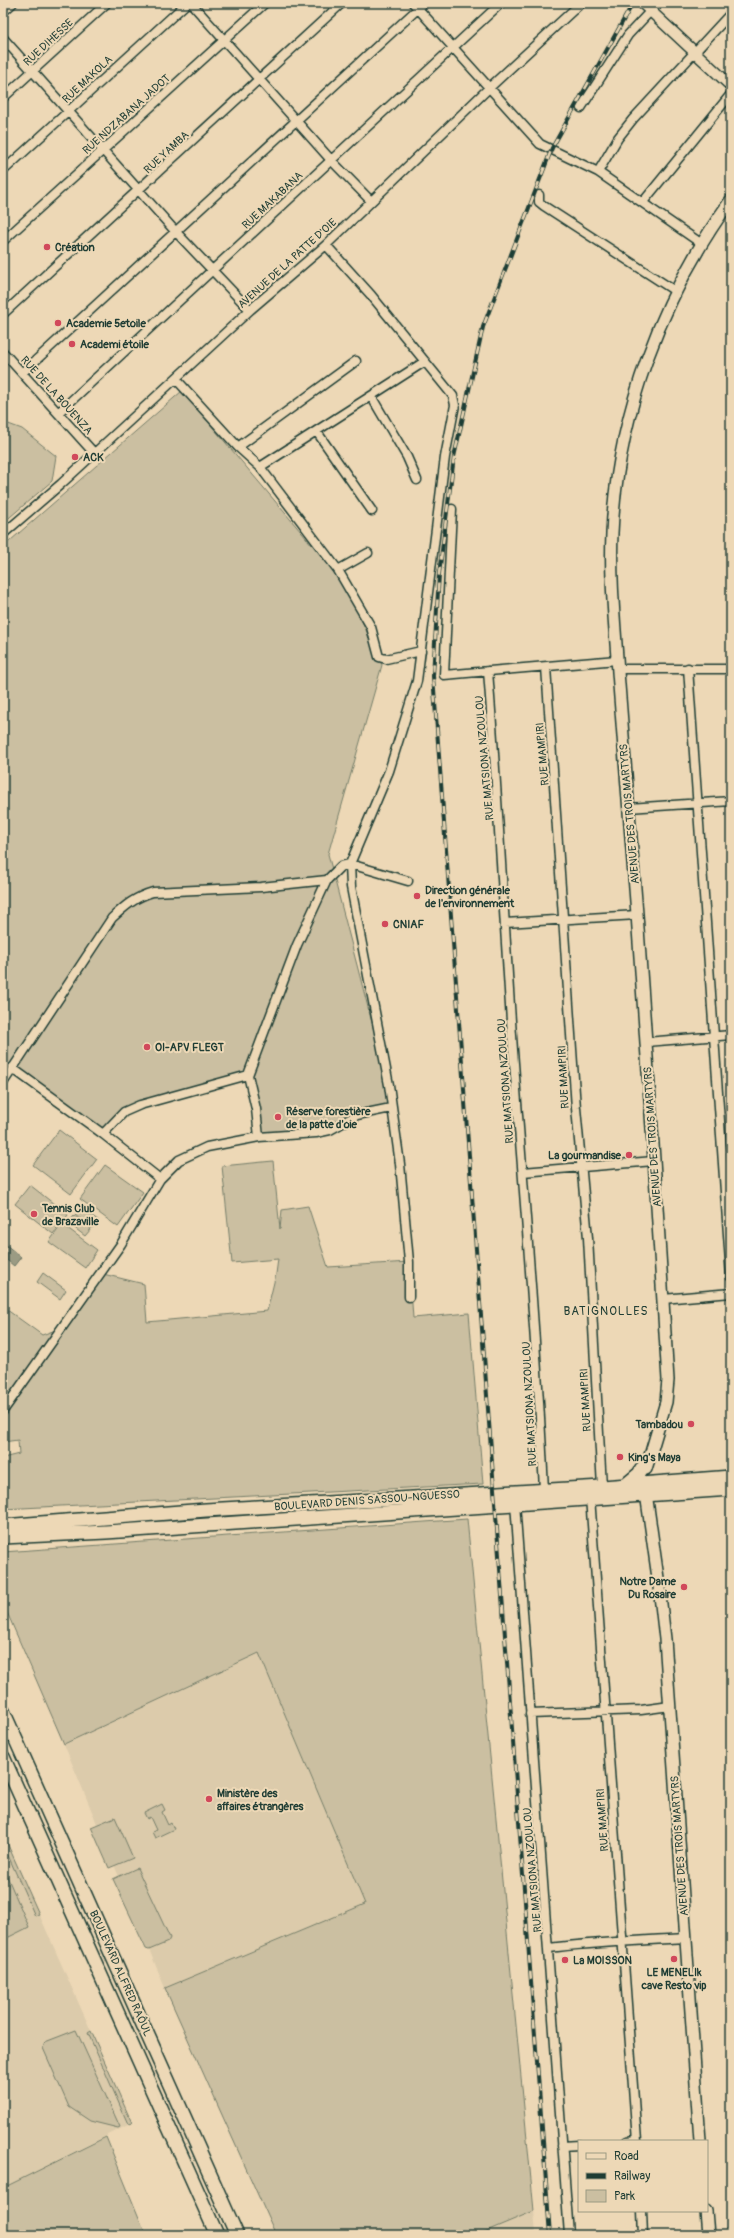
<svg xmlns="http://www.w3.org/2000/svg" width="734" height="2238" font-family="Pangolin,sans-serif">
<rect width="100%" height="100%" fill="#edd8b6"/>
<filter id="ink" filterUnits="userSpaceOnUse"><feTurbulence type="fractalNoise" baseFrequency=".025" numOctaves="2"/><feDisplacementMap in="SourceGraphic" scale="8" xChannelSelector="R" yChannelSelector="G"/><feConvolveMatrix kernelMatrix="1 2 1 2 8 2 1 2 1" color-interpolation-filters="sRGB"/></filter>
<g filter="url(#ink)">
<path fill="#dccbab" d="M 259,1653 L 365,1904 L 165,1988 L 64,1744 Z
M 3,1833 L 132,2123 L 3,2188 Z
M 534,2211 L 536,2235 L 477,2235 Z"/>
<path fill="#cbbfa1" stroke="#757e6a" d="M 182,391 L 345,584 L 382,665 L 328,854 L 389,1088 L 391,1108 L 369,1113 L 330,1129 L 259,1137 L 248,1076 L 124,1112 L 103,1134 L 13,1069 L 3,1083 L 3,547 Z
M 3,422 L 22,429 L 56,456 L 52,481 L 3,523 Z
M 59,1130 L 97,1159 L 71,1194 L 33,1165 Z
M 273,1161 L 280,1229 L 282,1210 L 308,1206 L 328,1267 L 409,1262 L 413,1318 L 469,1313 L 483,1484 L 3,1509 L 3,1458 L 19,1454 L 18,1440 L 3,1442 L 3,1307 L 42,1335 L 61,1328 L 99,1273 L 144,1284 L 147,1322 L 267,1311 L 276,1274 L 278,1259 L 232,1263 L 222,1166 Z
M 105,1165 L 143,1192 L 118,1227 L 80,1199 Z
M 30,1185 L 68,1215 L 53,1234 L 15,1204 Z
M 80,1208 L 98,1220 L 92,1228 L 75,1215 Z
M 74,1216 L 91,1229 L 85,1236 L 68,1223 Z
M 62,1224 L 97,1250 L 85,1268 L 49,1242 Z
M 43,1273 L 66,1290 L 60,1299 L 37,1282 Z
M 467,1519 L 534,2211 L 477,2235 L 276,2235 L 165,1988 L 365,1904 L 259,1653 L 64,1744 L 3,1603 L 3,1552 Z
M 162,1804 L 165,1810 L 162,1812 L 168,1825 L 171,1823 L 174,1829 L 155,1838 L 152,1832 L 156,1830 L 150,1817 L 147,1819 L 144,1813 Z
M 115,1817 L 133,1858 L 109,1868 L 91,1827 Z
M 3,1834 L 39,1914 L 35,1916 L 3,1844 Z
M 3,1867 L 29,1927 L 3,1940 Z
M 137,1868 L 170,1938 L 168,1942 L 149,1950 L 146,1949 L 113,1879 Z
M 76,2030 L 120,2127 L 118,2128 L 90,2121 L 69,2107 L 43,2048 L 45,2042 Z
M 91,2031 L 132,2123 L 128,2124 L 88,2033 Z
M 106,2137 L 146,2235 L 3,2235 L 3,2188 Z"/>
<path fill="#9b9b83" stroke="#697563" d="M 5,1244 L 21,1257 L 14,1266 L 3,1257 L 3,1247 Z"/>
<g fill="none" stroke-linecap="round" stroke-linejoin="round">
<defs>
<path id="minor" d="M 191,3 L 331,160 L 371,201
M 413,3 L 540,144 L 598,172 L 702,244
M 3,12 L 13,3
M 3,38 L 175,231 L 250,310
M 3,98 L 107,3
M 581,108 L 628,35 L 658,3
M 3,171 L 187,3
M 598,172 L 618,138 L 633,119 L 731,13
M 539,195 L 539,202 L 544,206 L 675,291
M 643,202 L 731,94
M 3,241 L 265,3
M 326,245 L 371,295 L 453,396 L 455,405 L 445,457 L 417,681 L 389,771 L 350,864 L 351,887 L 389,1085 L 400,1164 L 409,1262 L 409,1297
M 3,314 L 342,3
M 3,352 L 94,453
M 22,373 L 424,3
M 176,379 L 238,447 L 260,467 L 338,570 L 371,627 L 379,657 L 386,659 L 421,651
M 371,396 L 407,457 L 417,480
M 58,413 L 501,3
M 317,432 L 372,511
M 238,447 L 356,361
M 260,467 L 424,362
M 452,509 L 444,675 L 617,660
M 3,534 L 61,484 L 250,310 L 326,245 L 489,88 L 581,3
M 338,570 L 368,553
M 546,667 L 576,1108 L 588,1238 L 602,1487
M 688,668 L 731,1277
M 618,669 L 731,669
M 488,671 C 498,797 504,923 513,1050 C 524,1196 537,1343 544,1490
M 629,808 L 731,801
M 505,923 L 637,915
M 646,1042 L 731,1035
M 12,1068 L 103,1134
M 3,1083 L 112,918 C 125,906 135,897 153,892 L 261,887 L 327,880
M 259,1137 L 256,1109 L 248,1075 L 297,945 L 327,880 L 341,866 L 350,864 L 408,881
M 523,1172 L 654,1161
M 160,1179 L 103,1134 L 124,1112 L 140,1105 L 248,1075
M 663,1299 L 731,1293
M 3,1411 L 121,1244 L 160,1179 L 179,1160 L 207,1147 L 259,1137 L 316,1133 L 330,1130 L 357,1115 L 391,1108
M 590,1497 L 637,2141
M 515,1503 L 569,2235
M 530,1714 L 641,1710 L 670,1706
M 549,1948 C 594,1942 640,1941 685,1938
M 627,2141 L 636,2140
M 562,2146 L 579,2145
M 642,2211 L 643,2235"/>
<path id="tertiary" d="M 642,3 L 731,86"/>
<path id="secondary" d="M 646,1469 L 666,1402 L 668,1380 C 659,1225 648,1069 637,914 C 631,833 624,753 618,672 C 615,626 610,579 612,533 C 617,415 662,295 731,200
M 645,1486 L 658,1578 L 665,1639 L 700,2141
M 706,2211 L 708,2235"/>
<path id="primary" d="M 627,1484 L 639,1474 L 647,1461
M 3,1526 L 206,1510 L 602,1487 L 731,1477
M 3,1537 L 106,1532 L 731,1489
M 3,1711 L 237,2235
M 3,1757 L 217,2235"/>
</defs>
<use href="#minor" stroke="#1f3d34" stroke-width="11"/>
<use href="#tertiary" stroke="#1f3d34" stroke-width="13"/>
<use href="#secondary" stroke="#1f3d34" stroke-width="14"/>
<use href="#primary" stroke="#1f3d34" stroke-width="16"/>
<use href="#minor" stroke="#edd8b6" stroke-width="8"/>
<use href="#tertiary" stroke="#edd8b6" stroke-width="10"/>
<use href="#secondary" stroke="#edd8b6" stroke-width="11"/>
<use href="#primary" stroke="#edd8b6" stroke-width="13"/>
<defs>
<path id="rail" d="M 550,2235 L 433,676 L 439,574 L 454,457 L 483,327 L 552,148 L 633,3"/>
</defs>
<use href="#rail" stroke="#1f3d34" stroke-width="4"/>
<use href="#rail" stroke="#edd8b6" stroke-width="2.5" stroke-dasharray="8" stroke-linecap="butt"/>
</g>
</g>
<g fill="#d1495b" stroke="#edd8b6" stroke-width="1.5">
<circle cx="47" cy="247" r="4"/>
<circle cx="58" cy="323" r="4"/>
<circle cx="72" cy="344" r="4"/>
<circle cx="75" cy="457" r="4"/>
<circle cx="417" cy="896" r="4"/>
<circle cx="385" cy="924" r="4"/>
<circle cx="147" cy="1047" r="4"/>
<circle cx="278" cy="1117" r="4"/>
<circle cx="629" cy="1155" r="4"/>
<circle cx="34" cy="1214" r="4"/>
<circle cx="691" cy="1424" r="4"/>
<circle cx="620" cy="1457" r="4"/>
<circle cx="684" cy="1587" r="4"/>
<circle cx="209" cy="1799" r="4"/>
<circle cx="674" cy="1959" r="4"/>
<circle cx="565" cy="1960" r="4"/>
</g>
<g text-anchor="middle" stroke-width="4" stroke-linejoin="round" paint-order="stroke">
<g font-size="11" fill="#1f3d34" stroke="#edd8b6">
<text transform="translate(48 42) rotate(-43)" y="4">RUE DIHESSE</text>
<text transform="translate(87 79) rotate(-43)" y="4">RUE MAKOLA</text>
<text transform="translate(126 114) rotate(-42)" y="4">RUE NDZABANA JADOT</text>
<text transform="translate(166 152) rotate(-43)" y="4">RUE YAMBA</text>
<text transform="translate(272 200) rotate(-43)" y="4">RUE MAKABANA</text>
<text transform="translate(287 263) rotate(-42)" y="4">AVENUE DE LA PATTE D'OIE</text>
<text transform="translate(57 395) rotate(48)" y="4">RUE DE LA BOUENZA</text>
<text transform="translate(542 754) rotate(-95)" y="4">RUE MAMPIRI</text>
<text transform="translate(484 758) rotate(-95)" y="4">RUE MATSIONA NZOULOU</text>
<text transform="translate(629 814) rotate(-95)" y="4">AVENUE DES TROIS MARTYRS</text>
<text transform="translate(563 1077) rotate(-93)" y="4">RUE MAMPIRI</text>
<text transform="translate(505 1081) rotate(-94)" y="4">RUE MATSIONA NZOULOU</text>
<text transform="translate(652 1137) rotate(-94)" y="4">AVENUE DES TROIS MARTYRS</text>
<text transform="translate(585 1400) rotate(-93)" y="4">RUE MAMPIRI</text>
<text transform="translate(529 1404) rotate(-93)" y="4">RUE MATSIONA NZOULOU</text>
<text transform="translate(367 1500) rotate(-4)" y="4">BOULEVARD DENIS SASSOU-NGUESSO</text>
<text transform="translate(602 1820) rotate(-94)" y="4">RUE MAMPIRI</text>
<text transform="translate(679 1846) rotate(-94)" y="4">AVENUE DES TROIS MARTYRS</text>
<text transform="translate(532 1870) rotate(-95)" y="4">RUE MATSIONA NZOULOU</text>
<text transform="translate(121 1973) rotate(66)" y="4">BOULEVARD ALFRED RAÔUL</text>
</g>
<g font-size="11" font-weight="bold" fill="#1f3d34" stroke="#edd8b6" text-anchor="start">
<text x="55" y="251">Création</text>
<text x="66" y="327">Academie 5etoile</text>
<text x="80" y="348">Academi étoile</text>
<text x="83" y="461">ACK</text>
<text x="425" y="894">Direction générale<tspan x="425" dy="13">de l'environnement</tspan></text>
<text x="393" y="928">CNIAF</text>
<text x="155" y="1051">OI-APV FLEGT</text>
<text x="286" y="1115">Réserve forestière<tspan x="286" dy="13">de la patte d'oie</tspan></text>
<text x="621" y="1159" text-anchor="end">La gourmandise</text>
<text x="42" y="1212">Tennis Club<tspan x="42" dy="13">de Brazaville</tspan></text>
<text x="683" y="1428" text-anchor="end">Tambadou</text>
<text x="628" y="1461">King's Maya</text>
<text x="676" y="1585" text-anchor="end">Notre Dame<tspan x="676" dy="13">Du Rosaire</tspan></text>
<text x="217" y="1797">Ministère des<tspan x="217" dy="13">affaires étrangères</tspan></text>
<text x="573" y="1964">La MOISSON</text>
<text x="674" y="1976" text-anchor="middle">LE MENELIk<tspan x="674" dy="13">cave Resto vip</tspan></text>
</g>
<g font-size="12" letter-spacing="1" fill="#1f3d34" stroke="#edd8b6">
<text x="606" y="1315">BATIGNOLLES</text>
</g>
</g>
<rect width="734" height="2238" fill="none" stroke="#edd8b6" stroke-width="16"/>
<rect x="8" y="8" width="718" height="2222" fill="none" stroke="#1f3d34" stroke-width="1.5" filter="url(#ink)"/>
<rect x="578" y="2140" width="130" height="72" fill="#edd8b6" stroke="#9b9a82"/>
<rect x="586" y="2153" width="20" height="6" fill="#edd8b6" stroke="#9b9a82"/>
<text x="614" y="2160" font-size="12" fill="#1f3d34">Road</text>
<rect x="586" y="2173" width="20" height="6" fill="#1f3d34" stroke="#9b9a82"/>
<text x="614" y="2180" font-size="12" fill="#1f3d34">Railway</text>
<rect x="586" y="2190" width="20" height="12" fill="#cbbfa1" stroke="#9b9a82"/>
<text x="614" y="2200" font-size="12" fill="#1f3d34">Park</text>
</svg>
